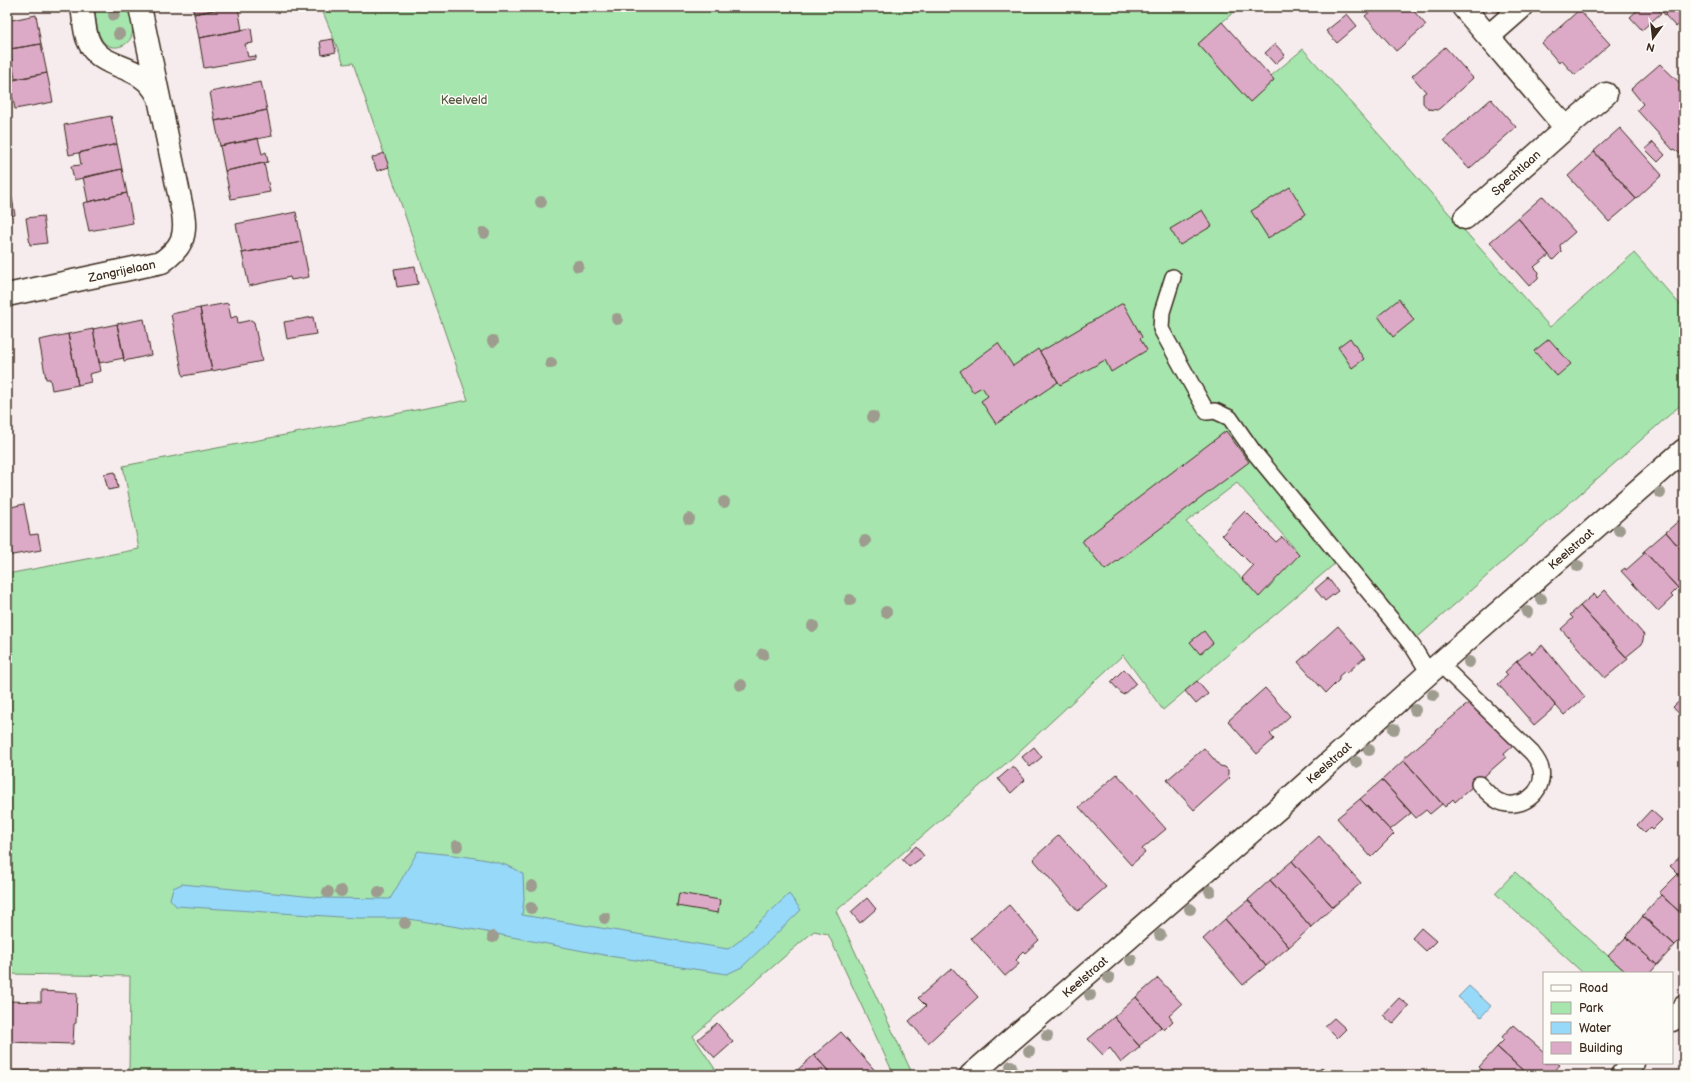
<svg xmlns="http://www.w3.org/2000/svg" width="1691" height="1082" font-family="'Balsamiq Sans',sans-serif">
<rect width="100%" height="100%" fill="#f6eced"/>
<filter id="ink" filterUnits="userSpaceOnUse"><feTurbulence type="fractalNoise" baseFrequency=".025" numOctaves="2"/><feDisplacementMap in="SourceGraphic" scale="8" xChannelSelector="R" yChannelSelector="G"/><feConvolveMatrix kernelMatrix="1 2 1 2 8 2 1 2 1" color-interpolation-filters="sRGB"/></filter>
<g filter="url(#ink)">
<path fill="#a6e5ad" stroke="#708866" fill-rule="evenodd" d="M 94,7 L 129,7 C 130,15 134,27 132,35 C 128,49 107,52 101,38 C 96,29 96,17 94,7 Z
M 321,7 L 1239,7 L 1198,44 L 1250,102 L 1274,80 L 1271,76 L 1303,49 L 1550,327 L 1634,253 L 1684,309 L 1684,402 L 1411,643 L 1345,555 L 1163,710 L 1123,655 L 1012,758 L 836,911 L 913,1075 L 894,1075 L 828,934 L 814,931 L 693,1036 L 719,1075 L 129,1075 L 130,976 L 7,974 L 7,574 L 139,549 L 123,466 L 468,400 L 353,63 L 344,64 ZM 1237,483 L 1297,551 L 1255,592 L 1186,522 Z
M 1515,872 L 1627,973 L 1583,973 L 1495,893 Z"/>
<path fill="#97d9f9" stroke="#7293a1" d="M 418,851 C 446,855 502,857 523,874 L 524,899 L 522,915 L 728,949 L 738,942 L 789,894 L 801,910 L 742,967 L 727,974 L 609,956 L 476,930 L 403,918 L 356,918 L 176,906 L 170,899 L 173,888 L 182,884 L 325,898 L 390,899 Z
M 1469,986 L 1491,1006 L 1481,1017 L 1458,997 Z"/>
<path fill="#dcaac7" stroke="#3b2a1e" d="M 192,7 L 228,7 L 194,14 Z
M 228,7 L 238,7 L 242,30 L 199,38 L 194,14 Z
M 1376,7 L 1410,7 L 1426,25 L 1396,51 L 1365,16 Z
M 1641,7 L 1655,7 L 1661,13 L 1642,30 L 1630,17 Z
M 1658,7 L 1673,7 L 1665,15 Z
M 1673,7 L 1684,7 L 1684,20 L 1676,27 L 1665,15 Z
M 1579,10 L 1610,44 L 1575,75 L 1561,60 L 1559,63 L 1542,43 Z
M 1347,14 L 1357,26 L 1337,43 L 1326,31 Z
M 36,15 L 41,44 L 10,49 L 7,41 L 7,21 Z
M 1222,22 L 1274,80 L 1250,102 L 1198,44 Z
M 251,28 L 253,43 L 245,44 L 248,57 L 256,56 L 256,59 L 204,68 L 199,38 Z
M 333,39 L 336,52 L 322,55 L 320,41 Z
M 41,44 L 47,73 L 15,79 L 10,49 Z
M 1275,44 L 1285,55 L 1275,64 L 1265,53 Z
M 1445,47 L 1473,78 L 1440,108 L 1437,110 L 1428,109 L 1423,103 L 1423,94 L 1426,92 L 1412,76 Z
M 1660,64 L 1684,87 L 1684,153 L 1681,155 L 1675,149 L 1673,150 L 1637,110 L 1643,104 L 1631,89 Z
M 47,73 L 53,102 L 15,109 L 9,81 Z
M 261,82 L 267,110 L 215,121 L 210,92 Z
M 1491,99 L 1516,127 L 1469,169 L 1444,140 Z
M 267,110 L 272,136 L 220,146 L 215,121 Z
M 111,116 L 117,144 L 69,155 L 64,125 Z
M 1620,128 L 1662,175 L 1636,199 L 1594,151 Z
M 258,138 L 262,154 L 266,152 L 268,162 L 225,171 L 220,146 Z
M 1653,142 L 1665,155 L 1658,162 L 1645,149 Z
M 117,144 L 122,169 L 74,180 L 71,166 L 81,165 L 79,153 Z
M 1594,152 L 1636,199 L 1609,222 L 1568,176 Z
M 384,153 L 389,167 L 377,171 L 372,158 Z
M 264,163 L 270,192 L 231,199 L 225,171 Z
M 122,169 L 127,193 L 88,202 L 83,177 Z
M 1290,187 L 1306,214 L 1268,238 L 1251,211 Z
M 127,193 L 133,223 L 89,231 L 83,203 Z
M 1543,196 L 1575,232 L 1560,245 L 1561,252 L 1553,260 L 1518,218 Z
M 12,198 L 15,215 L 7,217 L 7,199 Z
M 1202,210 L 1212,226 L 1180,245 L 1170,229 Z
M 296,212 L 302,242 L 242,253 L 236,224 Z
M 43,216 L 47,243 L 30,245 L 26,218 Z
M 1518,218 L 1549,255 L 1534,267 L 1539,272 L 1538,278 L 1529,286 L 1490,242 Z
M 302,242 L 309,277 L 291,280 L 290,277 L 249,286 L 242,253 Z
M 415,266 L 418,284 L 397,287 L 394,269 Z
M 1399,299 L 1414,320 L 1393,337 L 1378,316 Z
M 228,303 L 231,318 L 237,316 L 238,323 L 251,320 L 254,322 L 262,361 L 212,371 L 200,308 Z
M 1123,303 L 1142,337 L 1140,339 L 1147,350 L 1111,372 L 1105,360 L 1060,385 L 1040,352 Z
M 200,308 L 212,371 L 183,376 L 171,314 Z
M 313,317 L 316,334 L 287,339 L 284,322 Z
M 144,319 L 151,355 L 124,361 L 117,324 Z
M 117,324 L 124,358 L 99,363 L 93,329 Z
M 93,329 L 101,371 L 89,374 L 91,382 L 78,385 L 68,334 Z
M 68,334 L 78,385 L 52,390 L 50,379 L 46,379 L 39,340 Z
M 1350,338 L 1364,359 L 1352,368 L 1338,347 Z
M 1549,339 L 1571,364 L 1557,376 L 1534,351 Z
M 998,343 L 1013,366 L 1038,349 L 1058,382 L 996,424 L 981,401 L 988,396 L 982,387 L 973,392 L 960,371 Z
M 1226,431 L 1249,462 L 1105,570 L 1082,541 Z
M 115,472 L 118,488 L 108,490 L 104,474 Z
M 24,504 L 30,535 L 38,534 L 41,550 L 7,556 L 7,508 Z
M 1245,511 L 1276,542 L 1282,537 L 1299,555 L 1259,597 L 1242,578 L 1253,566 L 1222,535 Z
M 1684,516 L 1684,553 L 1666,532 Z
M 1666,532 L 1684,553 L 1684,583 L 1678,588 L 1644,551 Z
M 1644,551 L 1678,588 L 1671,595 L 1673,597 L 1658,611 L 1621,571 L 1625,568 L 1626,570 L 1644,554 L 1642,553 Z
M 1328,578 L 1338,591 L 1325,601 L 1315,589 Z
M 1605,590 L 1644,635 L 1642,644 L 1626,657 L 1580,606 L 1594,594 L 1597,598 Z
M 1580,606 L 1628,659 L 1605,678 L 1561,629 L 1573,618 L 1570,615 Z
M 1338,626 L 1366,658 L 1364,658 L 1347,673 L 1345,671 L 1339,676 L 1339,680 L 1326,693 L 1298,662 Z
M 1204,631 L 1213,643 L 1200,654 L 1190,642 Z
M 1542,645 L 1585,697 L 1564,715 L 1517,661 L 1530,651 L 1532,654 Z
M 1517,661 L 1556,706 L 1534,725 L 1498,684 L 1508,675 L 1505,672 Z
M 1124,669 L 1136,683 L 1123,695 L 1111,682 Z
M 1197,681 L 1208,694 L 1196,704 L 1185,691 Z
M 1265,688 L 1290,716 L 1270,734 L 1274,739 L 1257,754 L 1228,721 Z
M 1684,697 L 1684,717 L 1683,718 L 1673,707 Z
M 1470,702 L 1500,728 L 1513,746 L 1504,754 L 1506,757 L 1455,802 L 1453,799 L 1445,807 L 1403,759 Z
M 1034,747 L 1042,757 L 1030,767 L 1022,757 Z
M 1204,748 L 1220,766 L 1225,767 L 1228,770 L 1228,776 L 1230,778 L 1194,810 L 1167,780 Z
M 1404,760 L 1442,804 L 1430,814 L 1426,810 L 1416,818 L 1382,780 Z
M 1013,766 L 1025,780 L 1011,793 L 998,779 Z
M 1117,774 L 1166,829 L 1142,849 L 1145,853 L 1131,865 L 1079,807 Z
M 1382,780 L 1411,813 L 1390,830 L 1360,799 Z
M 1360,799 L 1394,834 L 1371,857 L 1337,818 Z
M 1651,810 L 1662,820 L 1653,829 L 1651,827 L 1645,833 L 1637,825 Z
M 1059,835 L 1106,887 L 1078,911 L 1033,859 Z
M 1319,836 L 1361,883 L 1333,907 L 1292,861 Z
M 916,846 L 924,856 L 909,867 L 902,859 Z
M 1680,857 L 1683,859 L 1684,858 L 1684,880 L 1670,866 Z
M 1292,861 L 1333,907 L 1311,927 L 1270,880 Z
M 1678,874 L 1684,880 L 1684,916 L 1659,893 Z
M 1270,880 L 1311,927 L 1289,947 L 1248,900 Z
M 679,893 L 720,900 L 718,913 L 677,906 Z
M 1661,895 L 1684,916 L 1684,936 L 1675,945 L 1642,916 Z
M 867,898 L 876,909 L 860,923 L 851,912 Z
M 1248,900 L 1289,947 L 1266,966 L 1225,919 Z
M 1009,905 L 1039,940 L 1025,953 L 1023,951 L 1018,956 L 1019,957 L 1016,960 L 1019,964 L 1005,976 L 971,938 Z
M 1643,916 L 1675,945 L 1657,965 L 1626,937 Z
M 1225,919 L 1266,966 L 1243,985 L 1203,939 Z
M 1421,928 L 1436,941 L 1426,951 L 1412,938 Z
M 1626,937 L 1657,965 L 1650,973 L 1627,973 L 1608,956 Z
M 952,968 L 978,997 L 928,1043 L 909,1021 L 926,1006 L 918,998 Z
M 1158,978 L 1182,1004 L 1169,1016 L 1173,1021 L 1164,1030 L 1136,997 Z
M 41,991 L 77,993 L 76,1023 L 74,1024 L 73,1044 L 7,1042 L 7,1001 L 41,1002 Z
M 1136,997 L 1161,1027 L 1139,1046 L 1114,1017 Z
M 1399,998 L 1409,1006 L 1393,1024 L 1383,1015 Z
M 1114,1017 L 1140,1047 L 1121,1063 L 1110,1048 L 1103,1055 L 1088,1039 Z
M 1334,1018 L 1346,1029 L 1337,1038 L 1325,1026 Z
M 717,1023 L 733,1042 L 715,1058 L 698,1039 Z
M 1513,1025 L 1544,1052 L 1544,1063 L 1557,1063 L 1560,1065 L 1551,1075 L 1528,1075 L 1497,1047 L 1504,1040 L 1501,1038 Z
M 841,1032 L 879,1075 L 832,1075 L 814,1055 Z
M 1497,1047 L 1528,1075 L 1488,1075 L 1479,1067 Z
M 814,1055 L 832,1075 L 792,1075 Z
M 1322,1067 L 1331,1075 L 1315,1075 Z
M 1033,1069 L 1048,1075 L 1031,1075 Z
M 1482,1069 L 1488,1075 L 1477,1075 Z
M 7,1071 L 53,1071 L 53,1075 L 7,1075 Z
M 524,1072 L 525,1075 L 488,1075 Z"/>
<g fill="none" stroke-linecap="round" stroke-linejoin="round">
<defs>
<path id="lane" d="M 1173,277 L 1162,312 L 1161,329 L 1207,412 L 1215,411 L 1230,418 L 1253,451 L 1391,619 L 1413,647 L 1429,673
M 1440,664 L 1532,753 C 1536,758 1540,763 1541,769 C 1546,793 1519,812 1498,801 C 1491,797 1485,790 1479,784"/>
<path id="street" d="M 82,7 C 84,17 84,31 88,40 C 101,73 141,60 158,96
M 1463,7 L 1566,128 L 1465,218
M 1489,36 L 1522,7
M 1566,128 L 1606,94
M 7,295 L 162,262 C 181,248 187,237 183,213 L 140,7
M 1672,1020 L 1684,1007
M 971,1075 L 1281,806 L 1429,673 L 1684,450
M 1622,1075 L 1633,1063"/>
</defs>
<use href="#lane" stroke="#3b2a1e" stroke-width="18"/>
<use href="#street" stroke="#3b2a1e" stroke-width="25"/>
<use href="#lane" stroke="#fdfcf7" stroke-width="15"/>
<use href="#street" stroke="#fdfcf7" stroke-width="22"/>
</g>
<g fill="#9e9b8f">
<circle cx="114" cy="15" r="6"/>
<circle cx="119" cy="34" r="6"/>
<circle cx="541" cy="202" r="6"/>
<circle cx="484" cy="233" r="6"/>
<circle cx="578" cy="266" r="6"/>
<circle cx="617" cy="319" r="6"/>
<circle cx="493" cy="341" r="6"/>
<circle cx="551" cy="363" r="6"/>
<circle cx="873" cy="417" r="6"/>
<circle cx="1660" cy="493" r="6"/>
<circle cx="724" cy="502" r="6"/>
<circle cx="689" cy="519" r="6"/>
<circle cx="1619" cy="530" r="6"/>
<circle cx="865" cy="541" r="6"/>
<circle cx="1578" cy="566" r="6"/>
<circle cx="1541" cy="599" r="6"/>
<circle cx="850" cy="600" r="6"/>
<circle cx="886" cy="612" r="6"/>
<circle cx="1527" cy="612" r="6"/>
<circle cx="813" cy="626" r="6"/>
<circle cx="763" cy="654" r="6"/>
<circle cx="1469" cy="662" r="6"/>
<circle cx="741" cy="685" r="6"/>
<circle cx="1433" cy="695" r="6"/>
<circle cx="1415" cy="710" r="6"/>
<circle cx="1394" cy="729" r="6"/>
<circle cx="1369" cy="750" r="6"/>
<circle cx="1356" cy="762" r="6"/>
<circle cx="457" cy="846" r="6"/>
<circle cx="532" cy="886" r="6"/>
<circle cx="341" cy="891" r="6"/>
<circle cx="1210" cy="891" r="6"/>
<circle cx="328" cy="892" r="6"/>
<circle cx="379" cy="892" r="6"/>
<circle cx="531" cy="908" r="6"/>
<circle cx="1190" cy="909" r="6"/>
<circle cx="605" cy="918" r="6"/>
<circle cx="405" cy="923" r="6"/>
<circle cx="1160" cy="935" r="6"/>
<circle cx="493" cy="937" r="6"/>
<circle cx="1131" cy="960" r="6"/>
<circle cx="1109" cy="978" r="6"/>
<circle cx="1090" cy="995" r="6"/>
<circle cx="1047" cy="1036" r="6"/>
<circle cx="1029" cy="1051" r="6"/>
<circle cx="1011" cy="1066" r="6"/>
</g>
</g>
<g text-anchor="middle" stroke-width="3" stroke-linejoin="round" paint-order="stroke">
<g font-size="12" fill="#565942" stroke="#fdfcf7">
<text x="464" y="104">Keelveld</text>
</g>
<g font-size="12" fill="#3b2a1e" stroke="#fdfcf7">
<text transform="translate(1516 173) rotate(-42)" y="4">Spechtlaan</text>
<text transform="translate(122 271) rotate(-12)" y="4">Zangrijelaan</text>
<text transform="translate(1571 549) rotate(-41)" y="4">Keelstraat</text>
<text transform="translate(1329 763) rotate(-42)" y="4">Keelstraat</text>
<text transform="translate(1085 977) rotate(-41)" y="4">Keelstraat</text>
</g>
</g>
<rect width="1691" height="1082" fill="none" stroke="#fdfcf7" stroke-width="24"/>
<rect x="12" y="12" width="1667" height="1058" fill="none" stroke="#3b2a1e" stroke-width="1.5" filter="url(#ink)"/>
<rect x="1543" y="972" width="130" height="92" fill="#fdfcf7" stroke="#afa8a0"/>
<rect x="1551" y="985" width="20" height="6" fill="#fdfcf7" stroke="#afa8a0"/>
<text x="1579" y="992" font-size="12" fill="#3b2a1e">Road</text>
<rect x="1551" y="1002" width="20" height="12" fill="#a6e5ad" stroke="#afa8a0"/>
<text x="1579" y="1012" font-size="12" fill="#3b2a1e">Park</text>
<rect x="1551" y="1022" width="20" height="12" fill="#97d9f9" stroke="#afa8a0"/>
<text x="1579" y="1032" font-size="12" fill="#3b2a1e">Water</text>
<rect x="1551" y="1042" width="20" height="12" fill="#dcaac7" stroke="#afa8a0"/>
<text x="1579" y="1052" font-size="12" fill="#3b2a1e">Building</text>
<g transform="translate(1653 38) rotate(195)" stroke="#fdfcf7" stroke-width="3" paint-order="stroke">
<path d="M0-3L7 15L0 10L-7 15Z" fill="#3b2a1e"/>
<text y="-6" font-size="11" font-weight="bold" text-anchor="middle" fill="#3b2a1e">N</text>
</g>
</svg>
